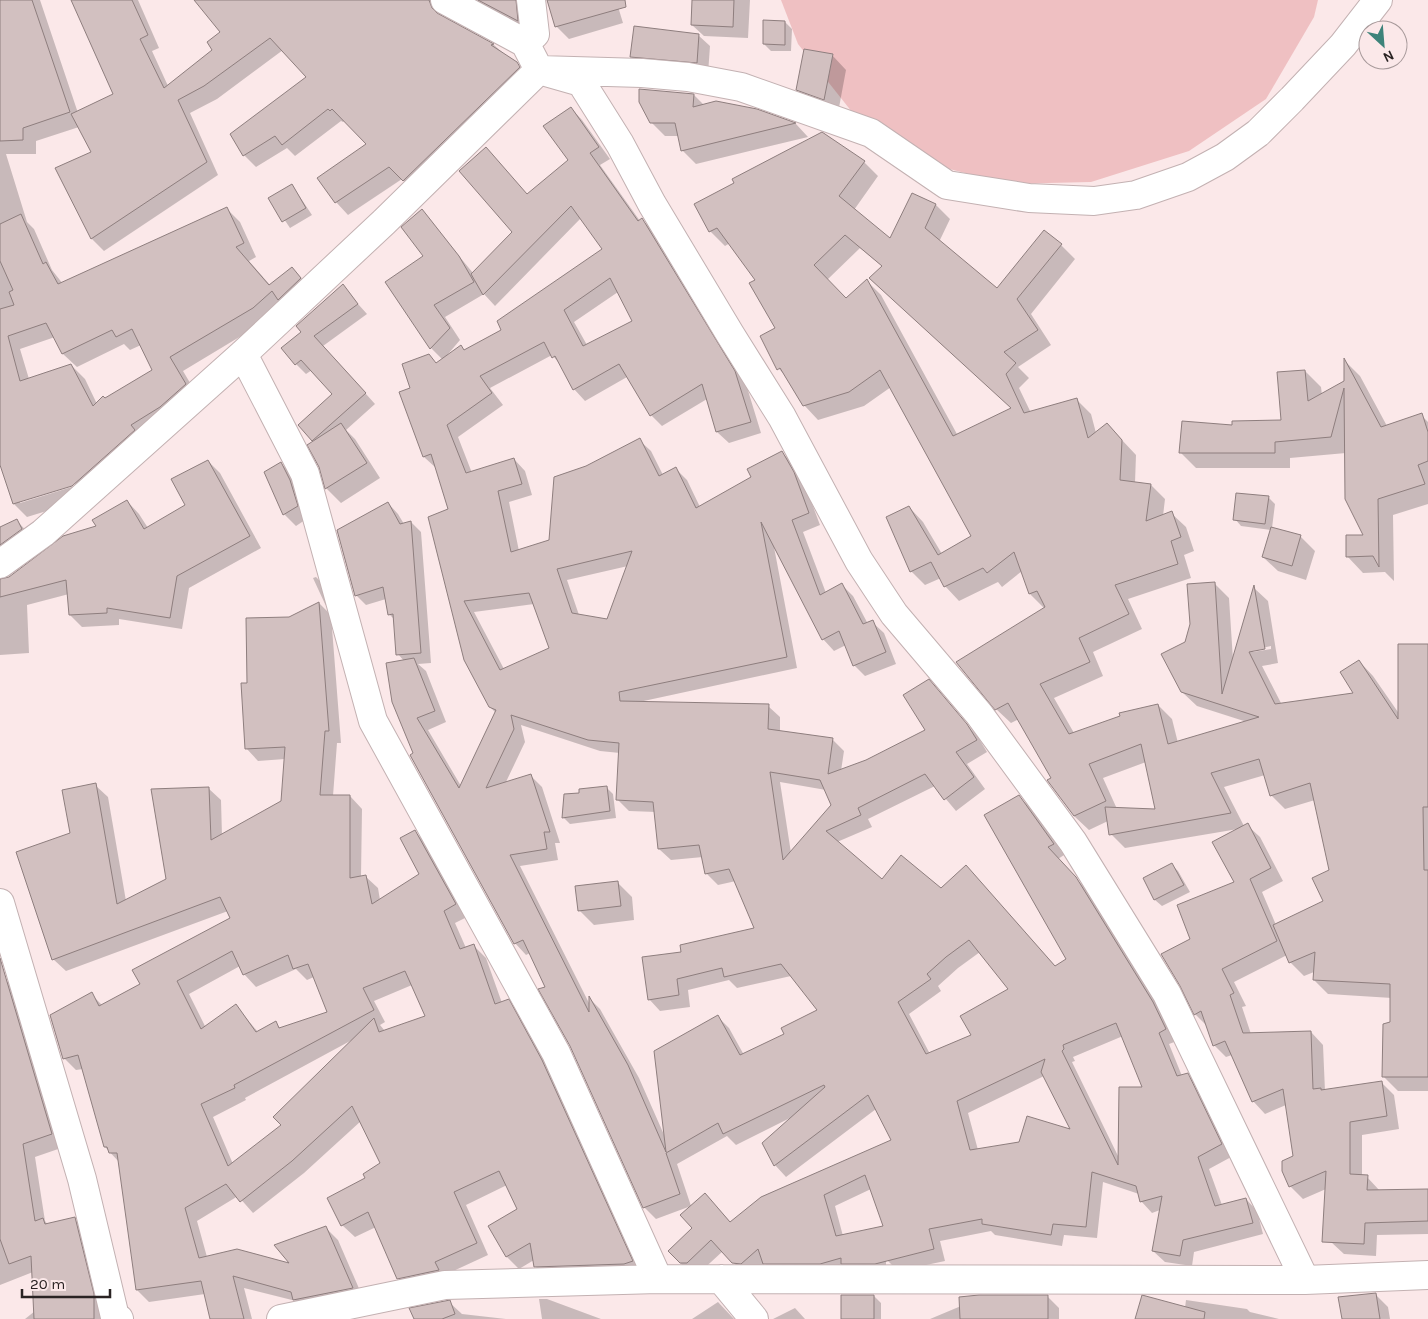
<svg xmlns="http://www.w3.org/2000/svg" width="1428" height="1319" font-family="Karla,sans-serif">
<rect width="100%" height="100%" fill="#fbe8e9"/>
<path fill="#efc0c2" d="M 781,0 L 1318,0 L 1314,17 L 1266,99 L 1189,151 L 1091,182 L 1008,184 L 930,164 L 856,117 L 798,44 Z"/>
<path fill="#0003" fill-rule="evenodd" d="M 0,0 L 40,0 L 78,113 L 115,94 L 73,0 L 138,0 L 159,48 L 152,51 L 168,86 L 214,50 L 222,33 L 196,0 L 448,0 L 443,6 L 442,17 L 428,2 L 426,4 L 442,18 L 494,45 L 529,76 L 416,193 L 402,179 L 348,215 L 336,202 L 368,144 L 345,120 L 343,122 L 341,121 L 295,156 L 287,148 L 256,167 L 244,155 L 308,77 L 283,50 L 217,99 L 190,113 L 218,175 L 104,251 L 92,239 L 57,169 L 92,153 L 79,127 L 36,141 L 36,154 L 6,154 L 27,222 L 34,229 L 52,270 L 63,284 L 227,209 L 240,222 L 256,257 L 249,261 L 270,285 L 292,268 L 305,282 L 266,321 L 183,371 L 199,398 L 86,499 L 27,517 L 14,504 L 0,460 ZM 55,337 L 63,354 L 77,367 L 124,344 L 130,350 L 141,345 L 154,371 L 97,404 L 85,379 L 71,365 L 29,379 L 20,349 ZM 78,483 L 78,485 L 20,503 L 20,501 Z
M 469,0 L 523,0 L 529,32 Z
M 548,0 L 616,0 L 623,23 L 569,39 L 556,26 Z
M 693,0 L 750,0 L 748,38 L 704,36 L 692,25 Z
M 785,22 L 792,29 L 791,51 L 771,51 L 764,44 Z
M 698,35 L 710,46 L 708,74 L 643,68 L 631,57 Z
M 832,55 L 846,70 L 838,113 L 812,104 L 797,90 Z
M 694,95 L 704,105 L 757,110 L 796,124 L 808,137 L 696,164 L 682,150 L 679,136 L 665,136 L 651,122 Z
M 571,108 L 582,120 L 610,159 L 600,165 L 640,221 L 642,220 L 654,231 L 746,384 L 761,433 L 729,443 L 717,432 L 707,399 L 662,426 L 651,415 L 627,377 L 585,401 L 574,389 L 560,364 L 552,355 L 490,388 L 503,405 L 458,437 L 472,473 L 514,459 L 525,471 L 532,495 L 509,502 L 519,551 L 550,541 L 587,467 L 639,440 L 651,451 L 663,475 L 676,469 L 687,480 L 700,507 L 753,478 L 782,453 L 794,464 L 805,485 L 820,525 L 803,532 L 826,593 L 842,585 L 853,596 L 868,624 L 872,622 L 884,633 L 896,664 L 865,676 L 854,665 L 846,645 L 834,651 L 823,639 L 774,547 L 797,668 L 639,702 L 768,706 L 780,717 L 780,732 L 832,739 L 844,751 L 841,771 L 866,761 L 926,731 L 929,681 L 978,737 L 987,752 L 967,764 L 985,789 L 956,811 L 935,786 L 868,819 L 872,827 L 837,842 L 882,881 L 941,890 L 966,867 L 1056,967 L 1067,959 L 1019,797 L 1031,808 L 1064,855 L 1058,859 L 1087,890 L 1164,1014 L 1177,1041 L 1169,1044 L 1182,1076 L 1187,1074 L 1199,1086 L 1233,1156 L 1209,1169 L 1222,1205 L 1246,1199 L 1257,1211 L 1263,1234 L 1194,1252 L 1192,1266 L 1165,1262 L 1153,1251 L 1160,1210 L 1152,1213 L 1141,1201 L 1139,1194 L 1103,1182 L 1097,1238 L 1064,1235 L 1062,1246 L 995,1235 L 991,1231 L 940,1241 L 945,1261 L 898,1271 L 886,1259 L 886,1275 L 776,1275 L 765,1264 L 753,1274 L 744,1274 L 723,1251 L 698,1274 L 692,1274 L 680,1263 L 716,1206 L 731,1223 L 893,1140 L 876,1109 L 786,1177 L 775,1165 L 763,1143 L 792,1117 L 736,1145 L 727,1136 L 677,1164 L 691,1206 L 656,1219 L 644,1207 L 530,953 L 526,955 L 515,943 L 414,754 L 404,661 L 398,654 L 395,620 L 389,614 L 386,599 L 366,605 L 356,595 L 388,503 L 398,514 L 404,524 L 411,522 L 421,532 L 431,663 L 418,664 L 426,671 L 446,722 L 428,730 L 461,786 L 496,713 L 490,707 L 465,659 L 450,510 L 436,468 L 424,457 L 400,393 L 412,389 L 443,360 L 431,348 L 422,211 L 473,273 L 514,232 L 527,195 L 570,160 ZM 581,218 L 604,249 L 503,330 L 465,351 L 461,347 L 443,360 L 460,340 L 445,317 L 484,294 L 495,306 ZM 618,292 L 634,322 L 587,345 L 574,322 ZM 628,566 L 607,620 L 579,615 L 567,580 ZM 534,604 L 550,649 L 504,669 L 474,612 ZM 521,725 L 600,751 L 620,753 L 617,799 L 629,811 L 656,812 L 659,849 L 671,860 L 703,857 L 707,874 L 718,885 L 736,881 L 756,929 L 683,953 L 649,999 L 660,1011 L 690,1007 L 688,990 L 729,980 L 737,988 L 791,976 L 819,1010 L 786,1034 L 744,1055 L 729,1028 L 718,1017 L 665,1137 L 639,1078 L 600,1009 L 590,999 L 590,1005 L 520,866 L 558,860 L 555,843 L 560,843 L 542,787 L 530,775 L 505,784 L 525,742 ZM 780,782 L 826,790 L 833,805 L 791,853 ZM 980,952 L 1010,989 L 973,1035 L 930,1054 L 909,1014 L 941,991 L 938,986 L 958,968 ZM 1123,1036 L 1144,1088 L 1119,1158 L 1072,1062 L 1075,1061 L 1073,1057 ZM 1044,1076 L 1072,1132 L 978,1150 L 968,1113 ZM 871,1189 L 885,1227 L 843,1236 L 835,1206 Z
M 864,162 L 878,176 L 854,210 L 891,240 L 913,194 L 936,205 L 950,219 L 939,242 L 997,289 L 1061,245 L 1075,259 L 1031,314 L 1051,345 L 1018,367 L 1029,378 L 1019,388 L 1031,413 L 1076,399 L 1091,414 L 1096,433 L 1107,424 L 1136,455 L 1135,483 L 1151,485 L 1165,499 L 1163,516 L 1171,513 L 1186,527 L 1194,551 L 1184,555 L 1191,578 L 1128,599 L 1142,629 L 1093,652 L 1103,676 L 1054,698 L 1074,733 L 1158,705 L 1172,719 L 1178,743 L 1247,722 L 1197,706 L 1182,692 L 1186,643 L 1214,583 L 1229,598 L 1233,660 L 1254,588 L 1268,601 L 1278,663 L 1262,666 L 1282,705 L 1355,694 L 1359,661 L 1373,676 L 1400,715 L 1428,645 L 1428,1091 L 1398,1091 L 1384,1077 L 1392,1023 L 1392,998 L 1328,994 L 1314,980 L 1314,972 L 1304,976 L 1290,962 L 1287,955 L 1234,982 L 1246,1006 L 1242,1007 L 1251,1034 L 1311,1032 L 1323,1045 L 1325,1091 L 1382,1083 L 1394,1095 L 1399,1129 L 1362,1135 L 1362,1176 L 1367,1177 L 1380,1191 L 1428,1190 L 1428,1234 L 1377,1235 L 1376,1256 L 1344,1254 L 1331,1242 L 1326,1189 L 1303,1199 L 1290,1186 L 1295,1157 L 1286,1105 L 1265,1114 L 1253,1101 L 1232,1055 L 1226,1057 L 1214,1045 L 1207,1026 L 1195,1014 L 1192,939 L 1235,882 L 1238,829 L 1125,848 L 1111,834 L 1108,821 L 1089,830 L 1074,816 L 1019,719 L 1011,723 L 996,709 L 1045,609 L 1030,594 L 1022,571 L 1002,587 L 998,582 L 959,601 L 945,586 L 941,578 L 925,585 L 911,571 L 909,507 L 923,522 L 942,554 L 973,536 L 891,387 L 864,406 L 818,420 L 804,405 L 788,378 L 779,369 L 777,329 L 757,281 L 730,243 L 725,246 L 710,231 L 696,205 ZM 860,248 L 883,267 L 870,278 L 1013,409 L 958,436 L 881,295 L 867,281 L 846,300 L 827,280 ZM 1271,646 L 1271,649 L 1253,652 L 1253,650 ZM 1146,762 L 1157,811 L 1117,809 L 1103,778 ZM 1265,775 L 1271,795 L 1285,809 L 1315,800 L 1330,870 L 1325,901 L 1276,925 L 1262,892 L 1283,881 L 1260,837 L 1247,825 L 1244,826 L 1224,787 Z
M 292,185 L 312,215 L 290,228 L 270,198 Z
M 342,286 L 367,314 L 323,346 L 375,404 L 346,430 L 355,439 L 380,478 L 341,503 L 326,488 L 315,442 L 300,425 L 334,394 L 312,370 L 306,374 L 296,364 L 302,333 Z
M 1345,361 L 1360,376 L 1387,426 L 1421,415 L 1428,422 L 1428,504 L 1393,515 L 1394,581 L 1385,572 L 1363,573 L 1347,556 L 1365,536 L 1346,453 L 1290,458 L 1290,468 L 1196,468 L 1180,452 L 1233,427 L 1282,421 L 1305,371 L 1321,387 L 1322,395 L 1345,382 Z
M 208,461 L 220,473 L 261,548 L 189,588 L 182,629 L 119,619 L 119,625 L 82,627 L 70,615 L 69,594 L 27,605 L 29,653 L 0,655 L 0,580 L 10,578 L 98,527 L 127,501 L 139,514 L 148,528 L 186,506 Z
M 281,463 L 292,475 L 308,518 L 296,526 L 284,514 L 265,473 Z
M 1268,497 L 1275,504 L 1272,528 L 1300,536 L 1315,551 L 1306,580 L 1278,571 L 1263,557 L 1271,530 L 1241,526 L 1235,519 Z
M 19,523 L 31,536 L 0,567 L 0,532 Z
M 316,577 L 323,584 L 329,609 L 325,604 L 313,578 Z
M 319,603 L 331,615 L 341,743 L 337,743 L 333,796 L 350,796 L 362,809 L 361,877 L 365,876 L 378,888 L 380,900 L 421,874 L 415,832 L 427,844 L 467,917 L 455,923 L 466,948 L 473,945 L 486,958 L 502,1003 L 508,1001 L 521,1013 L 554,1074 L 644,1273 L 547,1279 L 535,1266 L 534,1260 L 519,1269 L 507,1257 L 490,1226 L 519,1210 L 507,1185 L 466,1205 L 488,1255 L 410,1291 L 398,1278 L 376,1227 L 355,1237 L 342,1225 L 367,1178 L 381,1163 L 361,1121 L 304,1173 L 253,1213 L 238,1196 L 197,1221 L 207,1257 L 292,1265 L 326,1228 L 338,1240 L 364,1300 L 307,1312 L 296,1301 L 244,1288 L 252,1319 L 212,1319 L 205,1294 L 149,1302 L 137,1290 L 120,1163 L 105,1147 L 83,1069 L 76,1070 L 64,1058 L 91,994 L 103,1006 L 142,985 L 231,918 L 228,911 L 66,971 L 53,959 L 71,834 L 95,785 L 108,797 L 126,901 L 167,880 L 208,788 L 221,800 L 222,836 L 282,801 L 285,759 L 258,761 L 246,748 L 249,684 L 289,618 ZM 240,966 L 244,974 L 256,987 L 296,969 L 307,980 L 314,977 L 329,1013 L 281,1029 L 275,1023 L 258,1032 L 236,1006 L 206,1028 L 189,994 ZM 412,985 L 427,1017 L 385,1031 L 380,1025 L 385,1022 L 374,1001 ZM 352,1040 L 282,1125 L 233,1164 L 213,1117 L 246,1100 L 245,1098 Z
M 606,787 L 613,794 L 616,818 L 570,824 L 563,817 L 581,794 Z
M 1171,864 L 1178,871 L 1190,892 L 1162,906 L 1155,900 L 1145,878 Z
M 618,883 L 632,897 L 634,920 L 594,925 L 579,910 Z
M 6,980 L 19,993 L 64,1147 L 35,1157 L 45,1221 L 48,1225 L 75,1219 L 87,1231 L 106,1319 L 25,1319 L 35,1311 L 33,1272 L 0,1285 L 0,982 Z
M 1375,1294 L 1388,1307 L 1390,1319 L 1343,1319 Z
M 874,1296 L 881,1303 L 881,1319 L 842,1319 Z
M 1047,1296 L 1059,1308 L 1059,1319 L 930,1319 L 961,1306 Z
M 539,1299 L 547,1299 L 601,1319 L 542,1319 Z
M 1186,1300 L 1247,1309 L 1250,1312 L 1279,1319 L 1137,1319 L 1185,1308 Z
M 449,1302 L 462,1314 L 506,1319 L 415,1319 Z
M 718,1302 L 734,1319 L 692,1319 Z
M 795,1308 L 805,1319 L 773,1319 Z"/>
<path fill="#d2c0c0" stroke="#8e7e7e" fill-rule="evenodd" d="M 0,0 L 32,0 L 70,112 L 23,128 L 23,140 L 0,141 Z
M 71,0 L 132,0 L 148,35 L 140,39 L 164,88 L 212,50 L 207,42 L 220,32 L 194,0 L 429,0 L 432,8 L 437,13 L 494,44 L 491,45 L 517,62 L 520,67 L 403,181 L 389,167 L 335,203 L 317,178 L 366,144 L 332,109 L 330,111 L 328,109 L 282,145 L 275,136 L 243,156 L 230,134 L 306,77 L 270,38 L 204,86 L 178,100 L 207,162 L 91,239 L 55,168 L 91,152 L 71,114 L 113,94 Z
M 478,0 L 516,0 L 518,21 Z
M 547,0 L 625,0 L 626,7 L 555,27 Z
M 692,0 L 734,0 L 733,27 L 691,25 Z
M 763,20 L 785,21 L 785,45 L 763,44 Z
M 634,26 L 699,34 L 697,63 L 630,57 Z
M 804,49 L 833,54 L 824,100 L 796,90 Z
M 639,89 L 694,94 L 693,107 L 716,101 L 757,109 L 796,123 L 681,151 L 675,123 L 650,123 L 639,102 Z
M 571,107 L 599,147 L 590,153 L 638,221 L 642,218 L 735,371 L 751,422 L 716,432 L 702,384 L 650,416 L 619,364 L 573,390 L 555,356 L 552,358 L 544,342 L 480,376 L 492,393 L 447,425 L 466,473 L 514,458 L 522,484 L 498,491 L 511,552 L 549,540 L 554,477 L 586,466 L 640,438 L 659,476 L 676,467 L 696,508 L 751,477 L 747,469 L 782,451 L 794,472 L 809,513 L 792,520 L 820,595 L 842,583 L 863,624 L 873,620 L 886,652 L 853,666 L 839,631 L 822,640 L 761,522 L 787,657 L 619,692 L 620,701 L 769,704 L 768,729 L 833,738 L 828,774 L 866,760 L 925,730 L 903,695 L 929,679 L 967,724 L 977,740 L 956,752 L 974,777 L 944,800 L 925,774 L 858,808 L 861,815 L 826,831 L 882,879 L 901,855 L 941,888 L 966,865 L 1055,966 L 1066,959 L 984,815 L 1019,795 L 1054,844 L 1048,847 L 1076,877 L 1153,1002 L 1166,1029 L 1159,1033 L 1177,1076 L 1188,1073 L 1222,1144 L 1198,1157 L 1215,1206 L 1246,1198 L 1253,1223 L 1183,1240 L 1180,1256 L 1152,1251 L 1162,1196 L 1140,1202 L 1136,1186 L 1092,1172 L 1086,1227 L 1053,1224 L 1051,1235 L 982,1224 L 982,1219 L 929,1229 L 934,1249 L 875,1264 L 841,1264 L 841,1258 L 820,1264 L 763,1264 L 758,1249 L 741,1264 L 732,1263 L 711,1240 L 687,1263 L 680,1263 L 668,1251 L 692,1228 L 680,1215 L 705,1193 L 730,1222 L 761,1197 L 891,1140 L 868,1095 L 774,1166 L 762,1143 L 825,1087 L 824,1085 L 723,1134 L 718,1123 L 666,1153 L 680,1194 L 643,1208 L 570,1046 L 538,989 L 545,987 L 523,940 L 514,944 L 410,755 L 413,753 L 392,702 L 386,663 L 414,658 L 435,711 L 417,718 L 459,788 L 496,710 L 489,707 L 464,660 L 428,517 L 448,509 L 431,454 L 423,457 L 399,392 L 410,388 L 402,364 L 429,354 L 436,363 L 461,345 L 464,350 L 501,330 L 497,321 L 602,249 L 571,206 L 483,295 L 471,274 L 512,232 L 459,171 L 486,147 L 527,194 L 568,160 L 543,126 ZM 610,278 L 632,321 L 583,346 L 564,310 ZM 632,551 L 607,619 L 572,613 L 557,569 ZM 529,593 L 549,648 L 500,670 L 464,601 ZM 511,715 L 588,740 L 619,743 L 616,800 L 653,802 L 658,849 L 699,845 L 705,874 L 729,869 L 754,928 L 680,945 L 681,952 L 642,957 L 648,1000 L 679,995 L 677,979 L 722,968 L 724,977 L 781,964 L 817,1010 L 781,1028 L 784,1034 L 740,1055 L 718,1015 L 654,1051 L 666,1152 L 628,1065 L 589,996 L 589,1012 L 510,855 L 547,849 L 544,832 L 550,832 L 531,774 L 486,788 L 514,729 ZM 770,772 L 820,780 L 831,805 L 783,860 ZM 969,940 L 1008,989 L 960,1016 L 971,1035 L 926,1054 L 898,1002 L 931,979 L 927,974 L 946,957 ZM 1116,1023 L 1142,1087 L 1119,1087 L 1118,1165 L 1062,1051 L 1064,1049 L 1063,1045 ZM 1045,1059 L 1041,1072 L 1070,1129 L 1027,1116 L 1019,1142 L 970,1150 L 957,1101 ZM 865,1175 L 883,1226 L 836,1236 L 824,1195 Z
M 822,132 L 865,161 L 839,196 L 890,238 L 912,193 L 936,204 L 925,228 L 997,288 L 1044,230 L 1062,244 L 1017,299 L 1038,330 L 1004,352 L 1016,363 L 1006,374 L 1024,413 L 1077,398 L 1088,438 L 1107,423 L 1122,440 L 1120,480 L 1151,484 L 1146,521 L 1172,511 L 1181,537 L 1171,541 L 1178,564 L 1115,585 L 1129,614 L 1079,638 L 1090,662 L 1040,684 L 1069,734 L 1120,716 L 1119,713 L 1158,704 L 1168,744 L 1259,717 L 1181,692 L 1161,654 L 1185,642 L 1190,624 L 1187,584 L 1215,582 L 1222,694 L 1254,585 L 1265,649 L 1249,652 L 1275,704 L 1353,693 L 1340,672 L 1359,660 L 1398,719 L 1398,644 L 1428,644 L 1428,807 L 1423,807 L 1424,870 L 1428,870 L 1428,1077 L 1382,1077 L 1383,1024 L 1390,1022 L 1390,984 L 1313,980 L 1315,952 L 1289,963 L 1273,925 L 1323,901 L 1312,878 L 1329,870 L 1310,783 L 1270,796 L 1259,759 L 1211,773 L 1231,813 L 1109,835 L 1105,807 L 1155,809 L 1141,744 L 1089,764 L 1106,801 L 1074,816 L 1047,780 L 1051,778 L 1008,703 L 995,710 L 956,662 L 1045,607 L 1037,591 L 1029,594 L 1014,552 L 987,573 L 983,568 L 944,587 L 931,562 L 910,572 L 886,517 L 909,506 L 938,555 L 971,536 L 880,370 L 849,392 L 803,406 L 780,368 L 777,370 L 760,336 L 775,328 L 749,283 L 755,280 L 717,228 L 709,232 L 694,204 L 734,183 L 732,179 ZM 845,235 L 882,266 L 869,278 L 1011,408 L 953,436 L 867,279 L 846,298 L 814,265 Z
M 292,184 L 306,208 L 282,222 L 268,198 Z
M 227,207 L 244,243 L 236,247 L 269,285 L 292,267 L 301,278 L 278,300 L 272,291 L 253,308 L 170,357 L 186,384 L 160,407 L 131,425 L 135,430 L 72,486 L 13,504 L 0,465 L 0,309 L 14,305 L 9,292 L 13,290 L 0,261 L 0,224 L 21,214 L 43,264 L 46,262 L 58,284 ZM 46,323 L 62,354 L 112,330 L 116,337 L 132,329 L 152,370 L 105,398 L 103,396 L 93,406 L 71,364 L 20,381 L 8,336 Z
M 422,209 L 459,256 L 474,282 L 434,305 L 450,328 L 430,349 L 385,282 L 423,256 L 401,227 Z
M 343,284 L 358,304 L 314,336 L 366,393 L 312,441 L 298,425 L 332,394 L 301,360 L 295,365 L 281,348 L 301,332 L 296,326 Z
M 1344,358 L 1381,427 L 1422,413 L 1428,432 L 1428,461 L 1418,465 L 1425,484 L 1378,499 L 1379,567 L 1373,556 L 1346,557 L 1346,535 L 1363,535 L 1345,499 L 1344,388 L 1331,437 L 1275,442 L 1275,453 L 1179,453 L 1182,421 L 1232,425 L 1232,421 L 1281,420 L 1277,372 L 1305,370 L 1308,401 L 1344,381 Z
M 341,423 L 367,463 L 325,489 L 319,467 L 307,445 Z
M 208,460 L 250,536 L 177,576 L 170,618 L 107,608 L 107,613 L 69,615 L 66,580 L 0,597 L 0,579 L 9,577 L 63,536 L 96,526 L 92,520 L 127,500 L 144,529 L 185,505 L 171,479 Z
M 281,462 L 290,480 L 298,506 L 283,515 L 264,472 Z
M 1236,493 L 1269,496 L 1265,524 L 1233,520 Z
M 388,502 L 400,524 L 411,521 L 421,653 L 396,655 L 393,614 L 388,615 L 383,587 L 355,596 L 337,530 Z
M 17,519 L 22,529 L 0,545 L 0,527 Z
M 1271,527 L 1301,535 L 1292,566 L 1262,557 Z
M 319,602 L 329,731 L 325,731 L 320,795 L 350,795 L 350,878 L 366,875 L 372,904 L 419,874 L 400,838 L 415,830 L 456,904 L 444,911 L 460,949 L 474,944 L 495,1004 L 509,999 L 542,1060 L 633,1261 L 624,1264 L 534,1267 L 530,1243 L 506,1257 L 488,1226 L 517,1209 L 499,1171 L 454,1192 L 477,1243 L 435,1262 L 439,1270 L 397,1279 L 368,1212 L 341,1226 L 327,1198 L 365,1178 L 363,1174 L 380,1163 L 352,1106 L 292,1161 L 240,1202 L 226,1184 L 185,1208 L 199,1258 L 237,1249 L 289,1263 L 274,1245 L 326,1226 L 353,1288 L 293,1300 L 291,1292 L 233,1276 L 244,1319 L 210,1319 L 201,1281 L 136,1290 L 117,1153 L 109,1153 L 107,1147 L 104,1147 L 78,1055 L 63,1059 L 50,1015 L 92,992 L 99,1006 L 140,984 L 132,970 L 230,918 L 220,897 L 52,960 L 16,852 L 70,833 L 62,790 L 96,783 L 117,904 L 166,879 L 151,789 L 209,787 L 211,840 L 281,801 L 285,747 L 245,749 L 241,683 L 247,683 L 246,618 L 289,617 ZM 232,951 L 243,975 L 288,955 L 293,969 L 308,964 L 327,1012 L 279,1028 L 276,1021 L 256,1032 L 236,1004 L 201,1029 L 177,981 ZM 405,971 L 425,1016 L 379,1032 L 374,1018 L 273,1117 L 281,1125 L 228,1166 L 201,1104 L 235,1088 L 234,1085 L 374,1010 L 363,988 Z
M 607,786 L 610,811 L 562,818 L 564,794 L 579,793 L 579,789 Z
M 1248,823 L 1271,868 L 1250,879 L 1277,941 L 1222,969 L 1234,993 L 1230,995 L 1243,1033 L 1311,1031 L 1313,1089 L 1321,1088 L 1321,1090 L 1382,1081 L 1387,1116 L 1350,1122 L 1350,1174 L 1368,1175 L 1367,1190 L 1428,1189 L 1428,1221 L 1365,1223 L 1364,1244 L 1322,1242 L 1326,1171 L 1289,1187 L 1282,1171 L 1282,1161 L 1293,1156 L 1283,1089 L 1252,1102 L 1225,1041 L 1213,1046 L 1201,1011 L 1194,1015 L 1180,986 L 1161,954 L 1190,939 L 1177,905 L 1234,882 L 1212,842 Z
M 1172,863 L 1184,885 L 1154,900 L 1143,878 Z
M 618,881 L 621,906 L 578,911 L 575,886 Z
M 0,958 L 52,1134 L 23,1144 L 35,1221 L 43,1218 L 45,1224 L 75,1217 L 94,1294 L 94,1319 L 34,1319 L 31,1256 L 9,1264 L 0,1239 Z
M 1376,1293 L 1380,1319 L 1342,1319 L 1338,1297 Z
M 841,1295 L 874,1295 L 874,1319 L 841,1319 Z
M 979,1295 L 1048,1295 L 1048,1319 L 960,1319 L 959,1297 Z
M 1142,1295 L 1205,1312 L 1204,1319 L 1135,1319 Z
M 450,1300 L 455,1314 L 442,1319 L 414,1319 L 409,1308 Z"/>
<g fill="none" stroke-linecap="round" stroke-linejoin="round">
<defs>
<path id="minor" d="M 445,0 L 525,43 L 539,70 L 581,82 L 620,144 L 652,204 L 730,334 L 782,417 L 859,561 L 894,614 L 979,714 L 1073,842 L 1167,994 L 1305,1280
M 525,43 L 535,34 L 531,0
M 243,354 L 305,474 L 373,721 L 556,1053 L 658,1279
M 0,564 L 43,533 L 243,354 L 384,222 L 539,70 L 642,73 L 688,77 L 741,87 L 871,133 L 947,185 L 1029,198 L 1094,201 L 1136,195 L 1188,177 L 1225,157 L 1258,133 L 1292,99 L 1343,45 L 1378,0
M 0,903 L 82,1179 L 115,1317 L 119,1319
M 721,1279 L 754,1319
M 281,1319 L 445,1285 L 658,1279 L 1305,1280 L 1428,1275"/>
</defs>
<use href="#minor" stroke="#c3b1b2" stroke-width="30"/>
<use href="#minor" stroke="#fff" stroke-width="28"/>
</g>
<g transform="translate(1383 45) rotate(154)"><circle r="24" fill="#fbe8e9" stroke="#a7999a"/>
<path d="M0-4L9 19L0 12L-9 19Z" fill="#3d837a"/>
<text y="-8" font-size="14" font-weight="bold" text-anchor="middle" fill="#2a2323">N</text>
</g>
<path d="M22 1289v8h88v-8" fill="none" stroke="#2a2323" stroke-width="2.5"/>
<text x="30" y="1289" font-size="15" fill="#2a2323" stroke="#fbe8e9" stroke-width="4" paint-order="stroke">20 m</text>
</svg>
